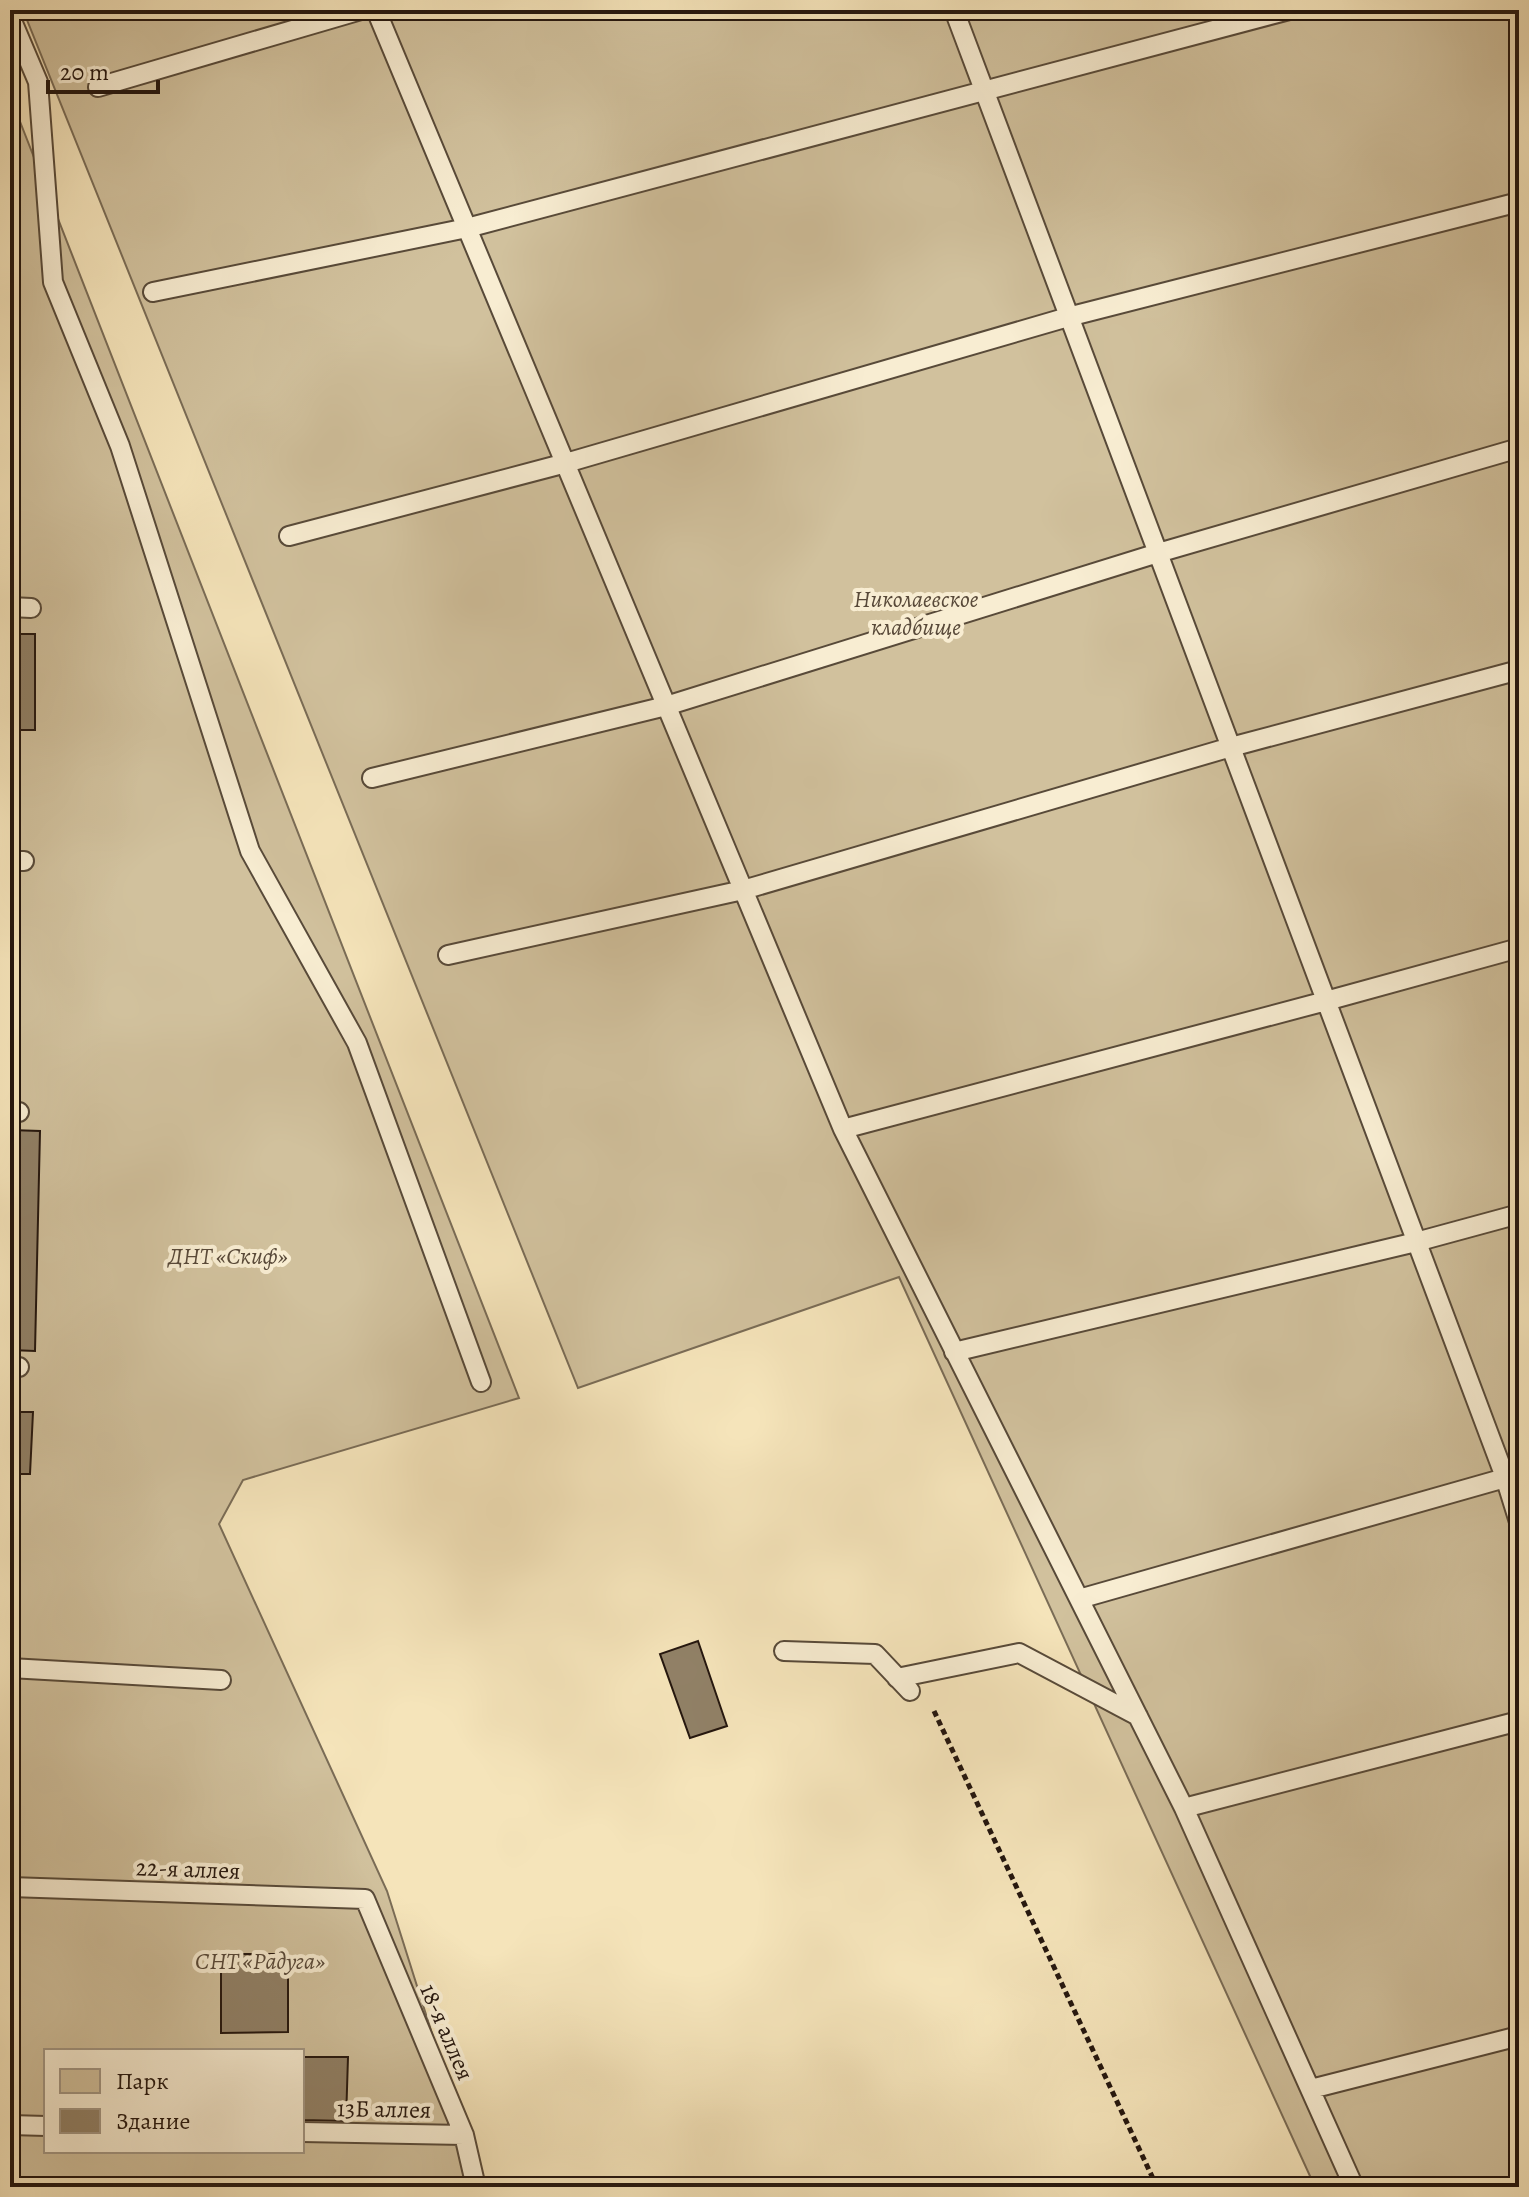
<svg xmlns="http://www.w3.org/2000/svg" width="1529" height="2197" font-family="Alegreya,serif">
<rect width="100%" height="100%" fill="#f5e4ba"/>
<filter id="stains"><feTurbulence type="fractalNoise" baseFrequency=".0025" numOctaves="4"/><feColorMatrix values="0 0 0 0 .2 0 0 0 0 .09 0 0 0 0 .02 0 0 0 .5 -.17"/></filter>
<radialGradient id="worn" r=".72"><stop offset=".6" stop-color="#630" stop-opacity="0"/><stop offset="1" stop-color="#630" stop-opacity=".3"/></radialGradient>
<path fill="#d1c19d" stroke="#7a6c56" stroke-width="2" fill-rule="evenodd" d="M 23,10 L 1519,10 L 1519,2187 L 1315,2187 L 899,1277 L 578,1388 Z
M 10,96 L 519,1398 L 243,1480 L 219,1524 L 387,1891 L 471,2157 L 478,2187 L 10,2187 ZM 46,2051 L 302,2051 L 302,2151 L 46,2151 Z"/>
<path fill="#918167" stroke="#24160e" stroke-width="2" d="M 10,634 L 35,634 L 35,730 L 10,730 Z
M 10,1130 L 40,1131 L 35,1351 L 10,1350 Z
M 10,1412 L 33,1412 L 30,1474 L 10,1474 Z
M 698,1641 L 727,1726 L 690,1738 L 660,1654 Z
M 221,1954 L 288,1954 L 288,2032 L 221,2033 Z
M 302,2057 L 348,2057 L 346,2121 L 302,2120 Z"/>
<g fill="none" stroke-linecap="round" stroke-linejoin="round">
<defs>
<path id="service" d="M 376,10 L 843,1129 L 1184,1808 L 1354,2187
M 954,10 L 1505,1477 L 1519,1522
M 10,16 L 38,82 L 53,282 L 120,446 L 250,851 L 357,1043 L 481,1382
M 98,87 L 361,10
M 153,292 L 467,228 L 1289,10
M 289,536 L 566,463 L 1068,317 L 1519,202
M 10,607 L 31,608
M 372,778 L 666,706 L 1158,553 L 1519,448
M 10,861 L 24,861
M 448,955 L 743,890 L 1231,747 L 1519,670
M 10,1112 L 19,1112
M 843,1129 L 1326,1001 L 1519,948
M 954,1352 L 1416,1242 L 1519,1214
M 10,1367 L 19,1367
M 1079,1599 L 1519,1474
M 784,1651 L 875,1654 L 910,1691
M 10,1668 L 221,1680
M 897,1678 L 1019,1653 L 1138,1716
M 1184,1808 L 1519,1721
M 10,1887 L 365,1899 L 464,2135 L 476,2187
M 1311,2089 L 1519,2036
M 10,2125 L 46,2126
M 302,2132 L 464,2135"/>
</defs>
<use href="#service" stroke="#584a39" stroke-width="22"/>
<path stroke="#24160e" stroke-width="5" stroke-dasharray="6 4" stroke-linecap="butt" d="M 934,1711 L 1157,2187"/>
<use href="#service" stroke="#f8edd2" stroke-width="18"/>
</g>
<g text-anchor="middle" stroke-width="8" stroke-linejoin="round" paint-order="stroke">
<g font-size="24" font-style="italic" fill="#584939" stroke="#f8edd2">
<text x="916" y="607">Николаевское<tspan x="916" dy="28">кладбище</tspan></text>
<text x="228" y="1264">ДНТ «Скиф»</text>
<text x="260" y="1969">СНТ «Радуга»</text>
</g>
<g font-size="24" fill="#24160e" stroke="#f8edd2">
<text transform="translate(188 1869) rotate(2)" y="8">22-я аллея</text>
<text transform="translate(447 2032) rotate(67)" y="8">18-я аллея</text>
<text transform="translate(384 2109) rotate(1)" y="8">13Б аллея</text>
</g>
</g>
<rect width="1529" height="2197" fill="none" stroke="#f5e4ba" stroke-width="40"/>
<rect x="12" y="12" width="1505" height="2173" fill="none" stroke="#24160e" stroke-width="4"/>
<rect x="20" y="20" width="1489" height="2157" fill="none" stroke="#24160e" stroke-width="2"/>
<rect x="44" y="2049" width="260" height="104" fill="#f8edd2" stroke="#a39784" stroke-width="2"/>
<rect x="60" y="2069" width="40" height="24" fill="#d1c19d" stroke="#a39784" stroke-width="2"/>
<text x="116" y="2089" font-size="24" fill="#24160e">Парк</text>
<rect x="60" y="2109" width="40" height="24" fill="#918167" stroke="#a39784" stroke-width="2"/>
<text x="116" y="2129" font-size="24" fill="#24160e">Здание</text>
<path d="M48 80v12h110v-12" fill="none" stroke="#24160e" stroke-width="4"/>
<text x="60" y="80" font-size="24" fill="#24160e" stroke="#f8edd2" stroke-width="6" paint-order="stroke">20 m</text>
<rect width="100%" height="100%" filter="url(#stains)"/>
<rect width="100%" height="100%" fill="url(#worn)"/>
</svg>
